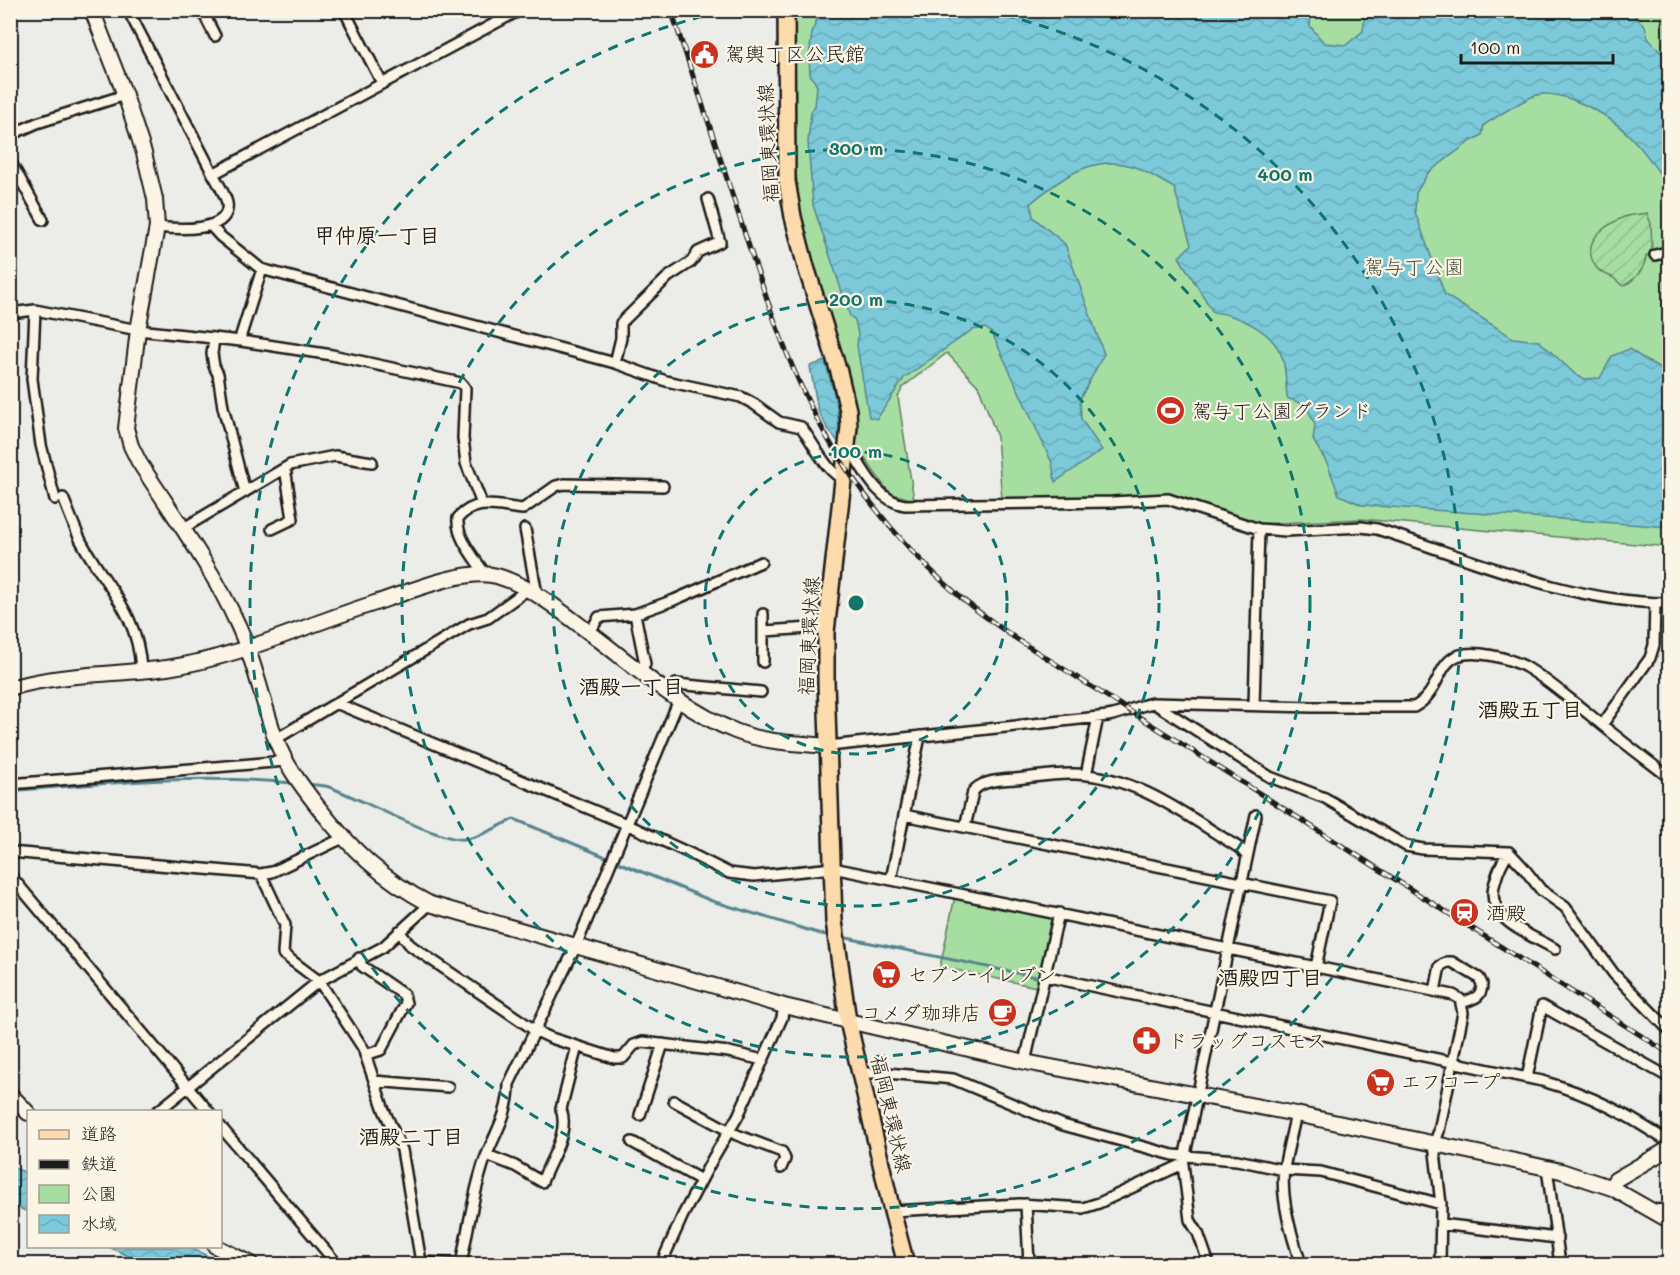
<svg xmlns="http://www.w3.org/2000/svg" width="1680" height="1275" font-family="Mali,'Klee One',sans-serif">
<defs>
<pattern id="garden-furrows" width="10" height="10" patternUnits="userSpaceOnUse" patternTransform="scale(1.5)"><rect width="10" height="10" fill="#a6dea2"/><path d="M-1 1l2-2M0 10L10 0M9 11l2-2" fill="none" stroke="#8ebe8b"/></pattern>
<pattern id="water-waves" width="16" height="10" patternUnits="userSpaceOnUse" patternTransform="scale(1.5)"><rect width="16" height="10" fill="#7bc9da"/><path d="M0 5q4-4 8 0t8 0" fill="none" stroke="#6aacba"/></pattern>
</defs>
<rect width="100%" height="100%" fill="#ecece8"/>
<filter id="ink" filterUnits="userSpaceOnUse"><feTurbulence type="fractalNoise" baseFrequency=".0167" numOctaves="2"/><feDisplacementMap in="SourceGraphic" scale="12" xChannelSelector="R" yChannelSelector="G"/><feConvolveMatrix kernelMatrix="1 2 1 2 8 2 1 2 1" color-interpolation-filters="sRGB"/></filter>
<g filter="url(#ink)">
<path fill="#a6dea2" stroke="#617d5f" stroke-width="1.5" d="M 792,11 L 1669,11 L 1669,547 L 1361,519 L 1258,524 L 1169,497 L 1002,501 L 997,437 L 979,387 L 947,353 L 903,387 L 898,397 L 914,500 L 889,493 L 854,443 L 846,373 L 801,226 L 792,128 Z
M 955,896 L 1052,916 L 1037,987 L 940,967 Z"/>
<path fill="url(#garden-furrows)" stroke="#617d5f" stroke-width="1.5" d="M 1647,213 L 1651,224 L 1652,254 L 1646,256 C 1645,269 1634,281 1623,286 C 1619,284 1616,279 1612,277 C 1606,274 1600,273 1596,267 C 1579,242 1604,226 1624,217 C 1630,214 1640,215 1647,213 Z"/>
<path fill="url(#water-waves)" stroke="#55848e" stroke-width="1.5" d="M 826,11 L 1311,11 L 1310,26 L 1324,43 L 1346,45 L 1363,31 L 1365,11 L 1629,11 L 1645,26 L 1648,38 L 1669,62 L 1669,189 C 1645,148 1619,117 1573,100 C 1562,96 1548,92 1537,95 C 1523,99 1497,117 1484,125 L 1482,135 L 1468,143 L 1428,173 L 1416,193 L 1415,212 L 1445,295 L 1513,338 L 1539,341 L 1576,375 L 1584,379 L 1600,378 L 1612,356 L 1629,349 L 1669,375 L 1669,527 L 1362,505 L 1339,495 L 1327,463 L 1313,440 L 1315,425 L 1306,405 L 1287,398 C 1286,385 1286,372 1283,360 C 1276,332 1239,315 1213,312 L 1179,257 L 1191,245 L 1174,188 C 1161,181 1146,171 1132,166 C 1092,154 1060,179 1031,203 L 1033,217 L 1065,244 L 1104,354 L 1080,399 L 1081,419 L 1102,450 L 1055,482 L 1052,463 L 992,333 L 985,328 L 972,330 L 904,378 L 877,419 L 869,417 L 857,346 L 858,334 L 855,320 L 850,316 L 813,205 L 808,142 L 811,112 L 815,106 L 817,86 L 810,74 L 809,56 L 812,33 L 818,16 L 819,13 L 826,16 Z
M 825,361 L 837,404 L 840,444 L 828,429 L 818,411 L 810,366 Z
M 11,1166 L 28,1174 L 28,1212 L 11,1205 Z
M 109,1247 L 189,1247 L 224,1264 L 146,1264 Z"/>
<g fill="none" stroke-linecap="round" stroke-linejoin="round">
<path stroke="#55848e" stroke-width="3" d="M 306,784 C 313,785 322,785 329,787 C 358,797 442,844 467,839 C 483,836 499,826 514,819 L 712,901 L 821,934 L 832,936
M 10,791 C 105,783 199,774 293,783
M 842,937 L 1041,978"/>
<defs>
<path id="street" d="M 128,10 L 213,174
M 202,10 L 215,36
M 344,10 L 382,83
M 10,135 L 37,123 L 125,95
M 10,161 L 43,220
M 210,225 L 220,236 L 261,269 L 615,363 L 666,381 L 741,397 L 754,404 L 779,422 L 801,427 C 812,440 827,474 843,478
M 157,227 C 174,229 232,234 227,203 C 225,194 218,183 213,174 L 520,10
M 1655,255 L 1670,251
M 35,310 L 32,379 L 41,445 L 55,499
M 10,313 L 35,310 L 138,330 L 241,341 L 332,355 L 461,383 L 465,388 L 463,438 L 466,463 L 482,504
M 214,338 L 212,354 L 214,366 L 218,374 L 223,407 L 245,492
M 241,341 L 241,335 L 262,269
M 615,363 L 621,338 L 621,323 L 668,277 L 691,262 L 698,252 L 720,242 L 708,199
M 847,444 C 862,466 876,501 905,505 L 1112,502 L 1168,499 L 1259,529 L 1286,531 L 1361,527 L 1377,529 C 1469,558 1573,604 1670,603
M 63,498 C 69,512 74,527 81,541 C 106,588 138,611 141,670
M 182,529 L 290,465 L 335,456 L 372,462
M 272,529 L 293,519 L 285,468
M 525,529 L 536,589 L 534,594
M 485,574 C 475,558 456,538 458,518 C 477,497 499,507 523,509 L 556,486 L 564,484 L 663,486
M 635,614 L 645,664 L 641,671
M 763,614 L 763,662
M 764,631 L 827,627
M 590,632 L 599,617 L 635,614 L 674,600 L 761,562
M 670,692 L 676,684 L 761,692
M 336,703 L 626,824 L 689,853 L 729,873 L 754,876 L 833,868 L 1453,995 L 1460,999 L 1463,1013 L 1439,1131 L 1434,1144 L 1441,1204 L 1440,1264
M 1155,704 L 1270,777 L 1325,798 L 1406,846 L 1423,849 L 1509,852 L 1523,867 L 1541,890 L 1565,907 L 1614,974 L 1670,1031
M 1254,705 L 1259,529
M 1602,725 L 1650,658 L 1654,645 L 1655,603
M 276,739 L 469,624 L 488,618 L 527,590
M 829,746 L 1108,716 C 1124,713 1137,706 1153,703 L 1313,707 L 1414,707 C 1439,694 1437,664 1457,656 C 1474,649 1508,658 1524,666 C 1547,679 1569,699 1590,715 C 1616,737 1643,757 1670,778
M 1086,775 L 1098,717
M 10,784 L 286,761
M 904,815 L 1330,901 L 1316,967
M 965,827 L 973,792 C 980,780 1003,780 1015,779 C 1035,777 1056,773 1075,774 C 1138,776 1190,818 1241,849 L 1247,856
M 10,852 L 261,874 L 272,872 L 343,838
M 1509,852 C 1502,861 1498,871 1495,882 C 1483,919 1528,933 1555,949
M 261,874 L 285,925 L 283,954 L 319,981 L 363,1048 L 384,1110 L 402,1150 L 421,1262
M 10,875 L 209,1112
M 891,880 L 920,736
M 399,931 L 410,945 L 417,950 L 536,1031 L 551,1038 L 614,1058 L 623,1058 L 634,1045 L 643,1042 L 729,1052 L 763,1060
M 359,958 L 362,966 L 404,995 L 406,1003 L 381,1050 L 365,1055
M 1044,976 L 1542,1081 C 1593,1095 1626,1114 1670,1143
M 1435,991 L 1440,966 L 1447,962 L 1452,962 L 1479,978 L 1482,984 C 1482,998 1473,999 1461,1003
M 1025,1062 L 1059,913
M 860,1073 L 887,1073 L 953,1079 L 1063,1125 L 1173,1155 L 1237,1160 L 1284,1170 L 1321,1172 L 1441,1204
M 1527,1078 L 1542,1006 L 1670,1078
M 374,1081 L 448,1087
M 674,1101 L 737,1135 L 782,1152 L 785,1159 L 781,1168
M 157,1112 L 319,981 L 383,947 L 430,904
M 1296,1114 C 1292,1132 1287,1151 1284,1169 C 1280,1198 1292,1237 1301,1264
M 640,1115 L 663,1044
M 220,1126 L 337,1264
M 632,1142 L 701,1180
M 487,1155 L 515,1166 L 542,1182 C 550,1159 570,1133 561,1109 L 577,1046
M 1183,1164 L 1190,1220 L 1198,1233 L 1209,1264
M 1547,1168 L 1560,1264
M 1026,1204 L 1029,1264
M 1652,1210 L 1670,1209
M 892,1211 L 1020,1204 L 1083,1208 L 1099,1203 L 1183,1164 L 1256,815
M 1441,1224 L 1557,1238
M 414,1264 L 421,1262 L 462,1264
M 461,1264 C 468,1230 473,1193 485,1159 C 495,1133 509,1114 509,1084 L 576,946 L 679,700
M 661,1264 L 683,1215 L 713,1158 L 738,1116 L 782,1018 L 784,1006"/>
<path id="secondary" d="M 92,10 L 125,95 L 144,153 L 155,199 L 157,227 L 138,330 L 126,428 L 131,446 L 139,462 C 173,515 212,567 238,625 C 255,661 262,700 275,737 C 284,763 301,785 318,807 C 351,849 382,879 430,904 L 784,1006 L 848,1021 L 1025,1062 L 1296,1114 L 1561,1171 L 1612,1188 L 1670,1221
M 10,688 C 61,673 115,675 167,668 C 239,657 306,625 375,603 C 406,593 466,567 497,576 C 528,585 557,608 582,627 C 630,662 680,709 735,731 C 765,743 798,743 829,746
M 10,1094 L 28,1113
M 1612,1188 L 1615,1180 L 1670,1148
M 215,1246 L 251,1264"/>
<path id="primary" d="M 786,10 L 787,181 L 793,217 L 806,267 L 839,372 L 848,410 L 849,427 L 826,632 L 826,681 L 834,921 L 848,1021 L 892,1211 L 906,1264"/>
</defs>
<use href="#street" stroke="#1c1c1c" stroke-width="14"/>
<use href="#secondary" stroke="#1c1c1c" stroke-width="18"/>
<use href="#primary" stroke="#1c1c1c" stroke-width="20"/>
<use href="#street" stroke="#fcf5e5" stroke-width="9"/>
<use href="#secondary" stroke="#fcf5e5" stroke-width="14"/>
<use href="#primary" stroke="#fedbac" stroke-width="15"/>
<defs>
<path id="rail" d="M 671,10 C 696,84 720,157 744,231 C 771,313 797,395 846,468 C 878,516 917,560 960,597 C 978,612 997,625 1015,638 L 1670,1054"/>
</defs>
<use href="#rail" stroke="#1c1c1c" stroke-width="5"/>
<use href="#rail" stroke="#fcf5e5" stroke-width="3" stroke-dasharray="9" stroke-linecap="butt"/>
</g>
</g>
<g fill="none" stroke="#0f766e" stroke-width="3" stroke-dasharray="10 8">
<circle cx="856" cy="603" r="151"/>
<circle cx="856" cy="603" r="303"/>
<circle cx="856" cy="603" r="454"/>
<path d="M987 11A606 606 0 1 1 725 11"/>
</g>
<defs>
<symbol id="civic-disc" viewBox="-11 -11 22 22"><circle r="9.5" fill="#c8321e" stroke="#fcf5e5"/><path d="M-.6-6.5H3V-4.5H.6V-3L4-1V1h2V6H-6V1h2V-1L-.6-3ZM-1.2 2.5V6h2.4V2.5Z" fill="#fff"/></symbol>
<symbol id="stadium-disc" viewBox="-11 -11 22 22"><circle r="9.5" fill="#c8321e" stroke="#fcf5e5"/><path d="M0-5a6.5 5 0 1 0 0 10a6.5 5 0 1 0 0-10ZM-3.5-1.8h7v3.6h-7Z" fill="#fff"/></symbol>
<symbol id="station-disc" viewBox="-11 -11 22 22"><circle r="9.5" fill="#c8321e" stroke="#fcf5e5"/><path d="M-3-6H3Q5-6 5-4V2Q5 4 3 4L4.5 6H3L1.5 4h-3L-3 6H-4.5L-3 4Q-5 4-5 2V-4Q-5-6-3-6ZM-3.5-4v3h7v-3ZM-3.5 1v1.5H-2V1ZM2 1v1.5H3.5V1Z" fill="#fff"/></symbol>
<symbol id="supermarket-disc" viewBox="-11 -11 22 22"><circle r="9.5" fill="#c8321e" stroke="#fcf5e5"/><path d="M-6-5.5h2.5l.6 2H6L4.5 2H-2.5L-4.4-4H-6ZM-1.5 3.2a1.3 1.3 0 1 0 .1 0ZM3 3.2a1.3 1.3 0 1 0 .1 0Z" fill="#fff"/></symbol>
<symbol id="cafe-disc" viewBox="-11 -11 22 22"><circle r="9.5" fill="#c8321e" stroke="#fcf5e5"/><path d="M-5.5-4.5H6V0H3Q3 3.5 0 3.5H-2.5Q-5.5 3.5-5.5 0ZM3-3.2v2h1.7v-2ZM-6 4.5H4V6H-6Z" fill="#fff"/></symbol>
<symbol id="pharmacy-disc" viewBox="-11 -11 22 22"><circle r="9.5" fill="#c8321e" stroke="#fcf5e5"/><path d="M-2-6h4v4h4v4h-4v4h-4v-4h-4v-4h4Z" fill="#fff"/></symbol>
</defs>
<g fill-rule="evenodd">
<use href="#civic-disc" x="688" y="38" width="33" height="33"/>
<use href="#stadium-disc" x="1154" y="394" width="33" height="33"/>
<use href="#station-disc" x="1448" y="896" width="33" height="33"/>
<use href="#supermarket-disc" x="870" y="958" width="33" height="33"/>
<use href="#cafe-disc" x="986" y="996" width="33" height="33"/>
<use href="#pharmacy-disc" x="1130" y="1024" width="33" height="33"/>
<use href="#supermarket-disc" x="1364" y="1066" width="33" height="33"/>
</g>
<g text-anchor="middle" stroke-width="4.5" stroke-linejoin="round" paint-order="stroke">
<g font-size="20" fill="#1c1c1c" stroke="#fcf5e5" text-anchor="start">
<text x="725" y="61">駕輿丁区公民館</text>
<text x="1192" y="418">駕与丁公園グランド</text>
<text x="1486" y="920">酒殿</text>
<text x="908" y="982">セブン-イレブン</text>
<text x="981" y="1020" text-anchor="end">コメダ珈琲店</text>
<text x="1168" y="1048">ドラッグコスモス</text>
<text x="1401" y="1089">エフコープ</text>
</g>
<g font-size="20" fill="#1c1c1c" stroke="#fcf5e5">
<text transform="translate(768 143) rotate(-93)" y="7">福岡東環状線</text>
<text transform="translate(809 636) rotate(-87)" y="7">福岡東環状線</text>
<text transform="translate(891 1114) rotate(77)" y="7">福岡東環状線</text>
</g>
<g font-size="20" fill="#455644" stroke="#fcf5e5">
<text x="1414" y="274">駕与丁公園</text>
</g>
<g font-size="21" font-weight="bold" fill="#1c1c1c" stroke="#fcf5e5">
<text x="377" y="243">甲仲原一丁目</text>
<text x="631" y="694">酒殿一丁目</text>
<text x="1530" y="717">酒殿五丁目</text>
<text x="1270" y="985">酒殿四丁目</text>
<text x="411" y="1144">酒殿二丁目</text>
</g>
</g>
<circle cx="856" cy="603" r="9" fill="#0f766e" stroke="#fcf5e5" stroke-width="3"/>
<g font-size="18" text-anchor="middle" font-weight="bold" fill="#0f766e" stroke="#fcf5e5" stroke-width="4.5" stroke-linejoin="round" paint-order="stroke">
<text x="856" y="155">300 m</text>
<text x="1285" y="181">400 m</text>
<text x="856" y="306">200 m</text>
<text x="856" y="458">100 m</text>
</g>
<rect width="1680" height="1275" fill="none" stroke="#fcf5e5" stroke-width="36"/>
<rect x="18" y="18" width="1644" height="1239" fill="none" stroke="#1c1c1c" stroke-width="2" filter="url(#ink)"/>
<rect x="27" y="1110" width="195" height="138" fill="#fcf5e5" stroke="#a29e95" stroke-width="1.5"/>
<rect x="39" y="1130" width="30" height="9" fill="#fedbac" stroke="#a29e95" stroke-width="1.5"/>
<text x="81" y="1140" font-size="18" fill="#1c1c1c">道路</text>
<rect x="39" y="1160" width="30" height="9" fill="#1c1c1c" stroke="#a29e95" stroke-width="1.5"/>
<text x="81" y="1170" font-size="18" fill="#1c1c1c">鉄道</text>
<rect x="39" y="1185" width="30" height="18" fill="#a6dea2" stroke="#a29e95" stroke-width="1.5"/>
<text x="81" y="1200" font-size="18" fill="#1c1c1c">公園</text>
<rect x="39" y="1215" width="30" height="18" fill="url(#water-waves)" stroke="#a29e95" stroke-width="1.5"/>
<text x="81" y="1230" font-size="18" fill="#1c1c1c">水域</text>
<path d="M1461 54v9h152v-9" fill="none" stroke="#1c1c1c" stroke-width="3"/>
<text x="1470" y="54" font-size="18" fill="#1c1c1c" stroke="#fcf5e5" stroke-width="4.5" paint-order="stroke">100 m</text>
</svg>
